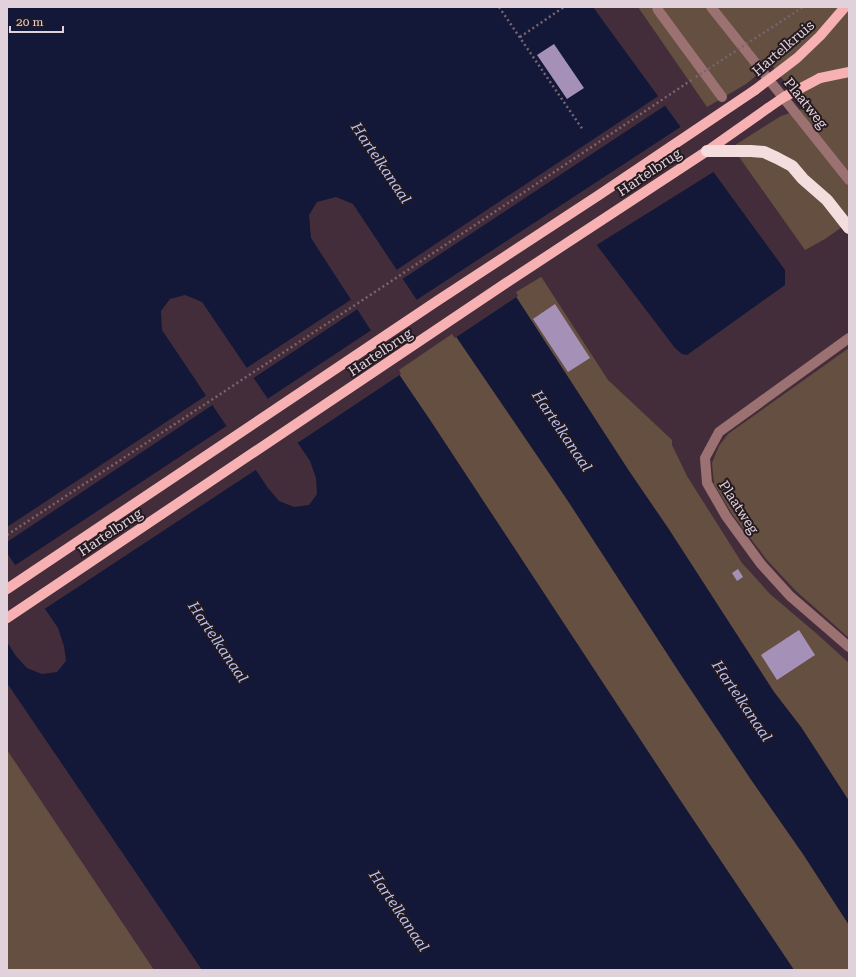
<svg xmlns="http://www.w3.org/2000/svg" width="856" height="977" font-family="'Roboto Serif',serif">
<rect width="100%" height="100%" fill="#442d3b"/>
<path fill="#654f41" d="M 638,7 L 849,7 L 849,222 L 825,239 L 805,250 L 732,147 L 781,116 L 805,108 L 770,63 L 762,71 L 746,84 L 707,107 Z
M 540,275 L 608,380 L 672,440 L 672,445 L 687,476 L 742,563 L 770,594 L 817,634 L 849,663 L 849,801 L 801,727 L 774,692 L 668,528 L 629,471 L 514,295 L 513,292 Z
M 453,332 L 568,501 L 683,678 L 752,781 L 803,854 L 849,925 L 849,970 L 794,970 L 678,797 L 430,420 L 396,370 Z
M 849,348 L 849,638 L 795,590 L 767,560 L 732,514 L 714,484 L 712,463 L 719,446 L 728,434 Z
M 7,750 L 154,970 L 7,970 Z"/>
<path fill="#131838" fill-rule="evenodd" d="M 7,7 L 593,7 L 785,270 L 785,285 L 687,355 L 682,354 L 675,348 L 592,239 L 513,292 L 629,471 L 668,528 L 774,692 L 801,727 L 849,801 L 849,925 L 803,854 L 752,781 L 683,678 L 568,501 L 453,332 L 396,370 L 430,420 L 678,797 L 794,970 L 202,970 L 7,683 L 7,642 L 16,656 L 27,668 L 42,674 L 57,672 L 66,661 L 64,646 L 58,628 L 7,553 ZM 336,197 L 353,204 L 442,338 L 396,369 L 311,238 L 309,215 L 317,202 ZM 185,295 L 202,302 L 310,461 L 316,478 L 317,494 L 309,505 L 294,507 L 279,501 L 268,488 L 162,330 L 161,311 L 170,299 Z"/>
<path fill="#442d3b" d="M 660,95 L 666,105 L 401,280 L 395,271 Z
M 682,126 L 715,171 L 595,246 L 592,241 L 541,277 L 516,292 L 518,296 L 455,338 L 452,334 L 399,370 L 401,374 L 296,444 L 266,400 L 373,329 L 397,367 L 440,338 L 415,301 Z
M 352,299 L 359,308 L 252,379 L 245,369 Z
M 207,395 L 214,404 L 7,542 L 7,527 Z
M 228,425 L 257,469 L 43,610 L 14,566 Z"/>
<path fill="#a591b8" d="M 554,44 L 584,88 L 567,99 L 537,55 Z
M 555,304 L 590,358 L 568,372 L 533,319 Z
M 738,569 L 743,577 L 737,581 L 732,573 Z
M 799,630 L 815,655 L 777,680 L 761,655 Z"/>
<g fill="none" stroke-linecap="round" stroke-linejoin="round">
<path stroke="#796471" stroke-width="2.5" stroke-dasharray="2 3" stroke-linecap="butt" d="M 499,7 L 583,130
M 520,37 L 564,7
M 7,535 L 393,280 L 693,79"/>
<path stroke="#9c7172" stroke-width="10" d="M 657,7 L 658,10 L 722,97
M 711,7 L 849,180
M 849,338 L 719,432 L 705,458 L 707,483 L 726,516 L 761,564 L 790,596 L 849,647"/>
<path stroke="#f7b1b2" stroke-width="10" d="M 820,78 L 849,72
M 7,589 L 437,301 L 599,195 L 755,90
M 7,618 L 506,283 L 707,151 L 768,108"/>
<path stroke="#f3dddd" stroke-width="12" d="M 707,151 L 751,151 L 764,152 L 777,158 L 792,166 L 803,179 L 827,200 L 849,228"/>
<path stroke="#796471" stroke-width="2.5" stroke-dasharray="2 3" stroke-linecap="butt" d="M 696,77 L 803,7"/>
<path stroke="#f7b1b2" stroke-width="10" d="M 755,90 L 797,58 L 820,36 L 845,7
M 768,108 L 784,97 L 820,78"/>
</g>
<g text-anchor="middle" stroke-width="4" stroke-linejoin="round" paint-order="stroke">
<g font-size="14" fill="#e0d1da" stroke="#23191f">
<text transform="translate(783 48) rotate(-41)" y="5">Hartelkruis</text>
<text transform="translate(806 103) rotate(51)" y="5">Plaatweg</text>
<text transform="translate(649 172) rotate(-34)" y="5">Hartelbrug</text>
<text transform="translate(380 352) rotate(-34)" y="5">Hartelbrug</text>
<text transform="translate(739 507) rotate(57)" y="5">Plaatweg</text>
<text transform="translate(110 532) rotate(-34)" y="5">Hartelbrug</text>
</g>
<g font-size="15" font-style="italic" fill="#b7c4f7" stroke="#23191f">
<text transform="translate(381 163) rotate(56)" y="5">Hartelkanaal</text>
<text transform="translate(562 431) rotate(56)" y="5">Hartelkanaal</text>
<text transform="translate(218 642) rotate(56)" y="5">Hartelkanaal</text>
<text transform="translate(742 701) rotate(56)" y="5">Hartelkanaal</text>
<text transform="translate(399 911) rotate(56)" y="5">Hartelkanaal</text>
</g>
</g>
<rect width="856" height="977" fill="none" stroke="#e0d1da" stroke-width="16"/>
<path d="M10 26v6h53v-6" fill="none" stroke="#e0d1da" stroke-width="2"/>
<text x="16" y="26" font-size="12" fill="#e0d1da" stroke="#23191f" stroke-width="3" paint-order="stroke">20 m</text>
</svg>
